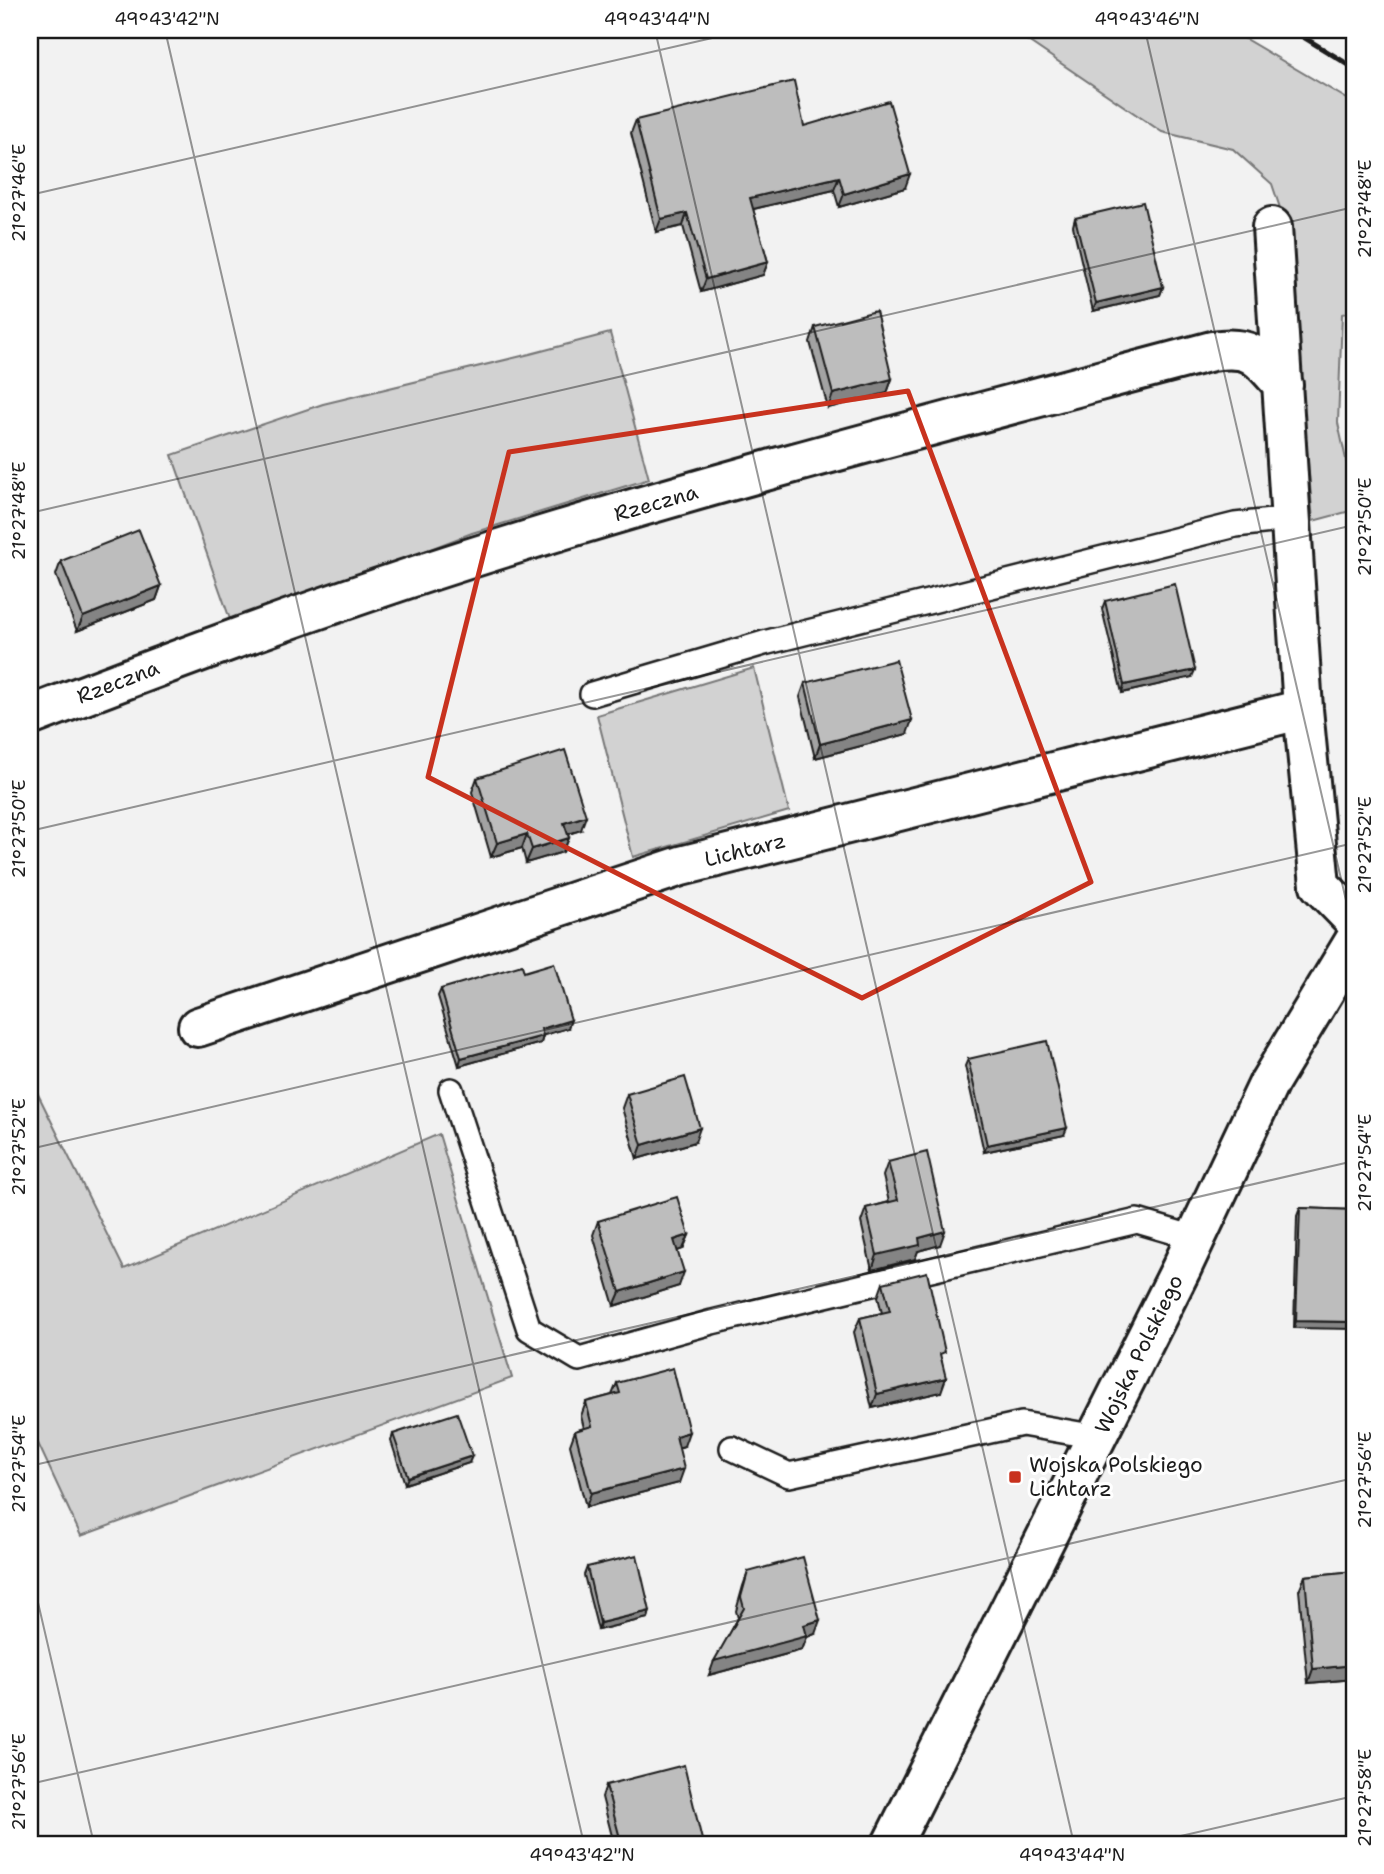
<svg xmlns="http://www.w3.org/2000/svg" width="1384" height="1874" font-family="'Shantell Sans',sans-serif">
<rect width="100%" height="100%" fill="#f2f2f2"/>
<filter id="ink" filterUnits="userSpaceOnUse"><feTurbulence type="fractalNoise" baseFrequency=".0143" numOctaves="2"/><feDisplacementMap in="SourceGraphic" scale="14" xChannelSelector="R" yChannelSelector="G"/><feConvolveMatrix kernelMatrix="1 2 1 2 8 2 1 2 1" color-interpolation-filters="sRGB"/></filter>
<g filter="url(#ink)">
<path fill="#d2d2d2" stroke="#777" stroke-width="2" d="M 1012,30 L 1230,30 L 1354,103 L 1354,311 L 1342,314 L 1338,423 L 1354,496 L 1354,510 L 1313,521 L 1289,235 L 1272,184 L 1233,149 L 1162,132 Z
M 610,333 L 649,479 L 472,533 L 232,625 L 172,455 L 323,404 L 530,354 Z
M 754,668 L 789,811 L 633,857 L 597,715 Z
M 30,1078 L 124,1269 L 439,1134 L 512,1378 L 81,1536 L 30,1426 Z"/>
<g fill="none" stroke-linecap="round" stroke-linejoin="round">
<defs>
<path id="lane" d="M 592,694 L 764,643 L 1235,525 L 1290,519
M 451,1090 L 529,1329 L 579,1359 L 712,1322 L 1137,1221 L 1195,1238
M 732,1448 L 789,1475 L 1022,1424 L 1097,1437"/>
<path id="street" d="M 1272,227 L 1303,709 L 1320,885 L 1354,920
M 30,716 C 182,657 336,600 493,551 C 730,477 972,415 1212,351 C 1252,345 1258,356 1283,385
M 198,1027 L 681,866 L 1303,709"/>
<path id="secondary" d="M 892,1844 L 1181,1269 L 1269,1083 L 1354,942"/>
</defs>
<use href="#lane" stroke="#1c1c1c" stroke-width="28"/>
<use href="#street" stroke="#1c1c1c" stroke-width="44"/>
<use href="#secondary" stroke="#1c1c1c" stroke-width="44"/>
<use href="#lane" stroke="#fff" stroke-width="23"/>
<use href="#street" stroke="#fff" stroke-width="38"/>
<use href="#secondary" stroke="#fff" stroke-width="38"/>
<path stroke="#1c1c1c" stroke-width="5" d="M 1292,30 L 1354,68"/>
</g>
<path fill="#a3a3a3" stroke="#1c1c1c" stroke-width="2" d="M 636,120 L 804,126 L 905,188 L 839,207 L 834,190 L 753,209 L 768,262 L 763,275 L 701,292 L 683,226 L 656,232 L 631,133 Z
M 1075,218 L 1163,287 L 1160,295 L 1093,311 L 1073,226 Z
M 815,327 L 892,379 L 887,393 L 828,408 L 810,342 Z
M 61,561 L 161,586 L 156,600 L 77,631 L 56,575 Z
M 1105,601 L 1192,677 L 1122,693 L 1102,609 Z
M 805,683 L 907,734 L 815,758 L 800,697 Z
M 477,778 L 581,830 L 568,834 L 569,838 L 563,852 L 526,863 L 522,848 L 491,857 L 472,792 Z
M 524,972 L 568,1028 L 543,1035 L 541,1043 L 459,1066 L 438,996 L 441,989 Z
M 968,1059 L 1064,1135 L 984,1152 L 965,1066 Z
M 627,1094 L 695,1142 L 637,1159 L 622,1108 Z
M 888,1162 L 940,1245 L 918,1251 L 915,1259 L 872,1270 L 861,1222 L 866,1208 L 889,1202 L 883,1176 Z
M 1300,1208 L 1354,1210 L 1294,1328 L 1297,1216 Z
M 598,1221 L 689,1235 L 683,1249 L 677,1251 L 679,1286 L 614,1306 L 593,1235 Z
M 883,1283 L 942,1361 L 941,1392 L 872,1408 L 854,1332 L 860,1318 L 882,1313 L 878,1297 Z
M 617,1383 L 684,1446 L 679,1448 L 679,1483 L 586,1507 L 570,1445 L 575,1431 L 584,1428 L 581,1416 L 586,1402 L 612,1395 Z
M 393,1434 L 469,1463 L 405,1484 L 391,1441 Z
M 587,1567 L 650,1611 L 648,1618 L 598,1630 L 584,1575 Z
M 1354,1571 L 1354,1679 L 1308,1683 L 1299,1590 L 1305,1576 Z
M 748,1572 L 815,1634 L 807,1637 L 802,1650 L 709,1675 L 738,1618 L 736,1611 L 743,1586 Z
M 606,1785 L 703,1844 L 614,1844 L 602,1797 Z"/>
<path fill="#848484" stroke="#1c1c1c" stroke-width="2" d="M 910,174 L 905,188 L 839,207 L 844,194 Z
M 839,177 L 834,190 L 745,211 L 750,198 Z
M 687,213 L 683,226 L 656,232 L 661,219 Z
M 768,262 L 763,275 L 701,292 L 706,279 Z
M 1163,287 L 1160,295 L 1093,311 L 1096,303 Z
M 892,379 L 887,393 L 828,408 L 833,394 Z
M 161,586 L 156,600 L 77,631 L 83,617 Z
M 1195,670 L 1192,677 L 1122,693 L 1124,685 Z
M 912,720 L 907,734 L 815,758 L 820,744 Z
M 586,816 L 581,830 L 559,837 L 564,823 Z
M 527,834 L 522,848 L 491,857 L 497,843 Z
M 569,838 L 563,852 L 526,863 L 532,849 Z
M 571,1020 L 568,1028 L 538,1037 L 541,1029 Z
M 543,1036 L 541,1043 L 459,1066 L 461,1058 Z
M 700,1128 L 695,1142 L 637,1159 L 642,1145 Z
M 1067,1128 L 1064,1135 L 984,1152 L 987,1145 Z
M 945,1231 L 940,1245 L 918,1251 L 915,1259 L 872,1270 L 877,1255 L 919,1238 Z
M 689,1235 L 683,1249 L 669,1254 L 674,1240 Z
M 684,1272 L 679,1286 L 614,1306 L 620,1292 Z
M 1296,1321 L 1354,1322 L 1354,1329 L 1294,1328 Z
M 946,1378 L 941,1392 L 872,1408 L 877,1394 Z
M 689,1432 L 684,1446 L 671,1450 L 676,1436 Z
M 472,1456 L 469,1463 L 405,1484 L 408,1477 Z
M 684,1469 L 679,1483 L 586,1507 L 591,1493 Z
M 650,1611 L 648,1618 L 598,1630 L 600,1623 Z
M 820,1620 L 815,1634 L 807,1637 L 802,1650 L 709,1675 L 714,1661 L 804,1625 Z
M 1354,1665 L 1354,1679 L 1308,1683 L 1313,1669 Z"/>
<path fill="#bdbdbd" stroke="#1c1c1c" stroke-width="2" d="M 794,81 L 804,126 L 889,101 L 910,174 L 844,194 L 839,177 L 750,198 L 768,262 L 706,279 L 687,213 L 661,219 L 636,120 Z
M 1143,202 L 1163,287 L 1096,303 L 1075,218 Z
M 876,311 L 892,379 L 833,394 L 815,327 Z
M 139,530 L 161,586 L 83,617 L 61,561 Z
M 1175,584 L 1195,670 L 1124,685 L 1105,601 Z
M 896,660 L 912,720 L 820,744 L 805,683 Z
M 565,750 L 586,816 L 564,823 L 569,838 L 532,849 L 527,834 L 497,843 L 477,778 Z
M 554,963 L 571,1020 L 541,1029 L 543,1036 L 461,1058 L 441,989 L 522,965 L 524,972 Z
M 1047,1041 L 1067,1128 L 987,1145 L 968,1059 Z
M 685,1077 L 700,1128 L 642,1145 L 627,1094 Z
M 927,1152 L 945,1231 L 919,1238 L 920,1245 L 877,1255 L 866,1208 L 898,1200 L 888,1162 Z
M 677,1197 L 689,1235 L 674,1240 L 684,1272 L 620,1292 L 598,1221 Z
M 1300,1208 L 1354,1210 L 1354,1322 L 1296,1321 Z
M 927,1272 L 945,1352 L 940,1354 L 946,1378 L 877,1394 L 860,1318 L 890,1311 L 883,1283 Z
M 673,1368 L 689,1432 L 676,1436 L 684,1469 L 591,1493 L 575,1431 L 592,1426 L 586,1402 L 620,1393 L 617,1383 Z
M 457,1413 L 472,1456 L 408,1477 L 393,1434 Z
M 637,1555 L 650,1611 L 600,1623 L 587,1567 Z
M 803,1557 L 820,1620 L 804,1625 L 807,1636 L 714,1661 L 744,1608 L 741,1597 L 748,1572 Z
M 1354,1571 L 1354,1665 L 1313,1669 L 1305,1576 Z
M 684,1765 L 703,1844 L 627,1844 L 626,1841 L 621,1842 L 606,1785 Z"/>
</g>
<path fill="none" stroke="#c8321e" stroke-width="5" stroke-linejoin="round" d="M 908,391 L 1091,882 L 862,998 L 428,777 L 509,452 Z"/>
<path fill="none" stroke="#1c1c1c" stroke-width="2" stroke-opacity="0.45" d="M 165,30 L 584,1844M 655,30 L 1074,1844M 1145,30 L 1354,935M 30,195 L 747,30M 30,513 L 1354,207M 30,831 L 1354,525M 30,1149 L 1354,843M 30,1466 L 1354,1161M 30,1568 L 94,1844M 30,1784 L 1354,1478M 1146,1844 L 1354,1796"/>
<rect fill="#c8321e" stroke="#fff" stroke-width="2.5" x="1008" y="1470" width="14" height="14" rx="3.5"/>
<g text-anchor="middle" stroke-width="6" stroke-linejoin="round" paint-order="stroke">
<g font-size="21" fill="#1c1c1c" stroke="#fff">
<text transform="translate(656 503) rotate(-16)" y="7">Rzeczna</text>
<text transform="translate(118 682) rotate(-21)" y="7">Rzeczna</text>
<text transform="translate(745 850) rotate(-14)" y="7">Lichtarz</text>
<text transform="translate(1139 1354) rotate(-64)" y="7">Wojska Polskiego</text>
</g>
<g font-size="21" fill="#1c1c1c" stroke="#fff" text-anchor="start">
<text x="1029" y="1472">Wojska Polskiego<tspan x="1029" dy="24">Lichtarz</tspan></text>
</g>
</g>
<rect width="1384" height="1874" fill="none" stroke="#fff" stroke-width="77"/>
<rect x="38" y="38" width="1308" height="1798" fill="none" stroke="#1c1c1c" stroke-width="2.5"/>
<g font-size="18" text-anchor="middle" fill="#1c1c1c">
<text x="167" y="25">49°43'42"N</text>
<text x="657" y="25">49°43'44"N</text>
<text x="1147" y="25">49°43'46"N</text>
<text transform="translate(19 193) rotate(-90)" y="6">21°27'46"E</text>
<text transform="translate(1365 209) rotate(-90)" y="6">21°27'48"E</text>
<text transform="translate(19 511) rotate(-90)" y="6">21°27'48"E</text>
<text transform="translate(1365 527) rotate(-90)" y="6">21°27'50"E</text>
<text transform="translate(19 829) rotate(-90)" y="6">21°27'50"E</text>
<text transform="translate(1365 845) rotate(-90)" y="6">21°27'52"E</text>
<text transform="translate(19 1147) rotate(-90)" y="6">21°27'52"E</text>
<text transform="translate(1365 1163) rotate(-90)" y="6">21°27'54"E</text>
<text transform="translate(19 1464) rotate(-90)" y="6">21°27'54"E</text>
<text transform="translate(1365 1480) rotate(-90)" y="6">21°27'56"E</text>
<text transform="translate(19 1782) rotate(-90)" y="6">21°27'56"E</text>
<text transform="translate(1365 1798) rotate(-90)" y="6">21°27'58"E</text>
<text x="582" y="1861">49°43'42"N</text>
<text x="1072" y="1861">49°43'44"N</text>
</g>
</svg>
